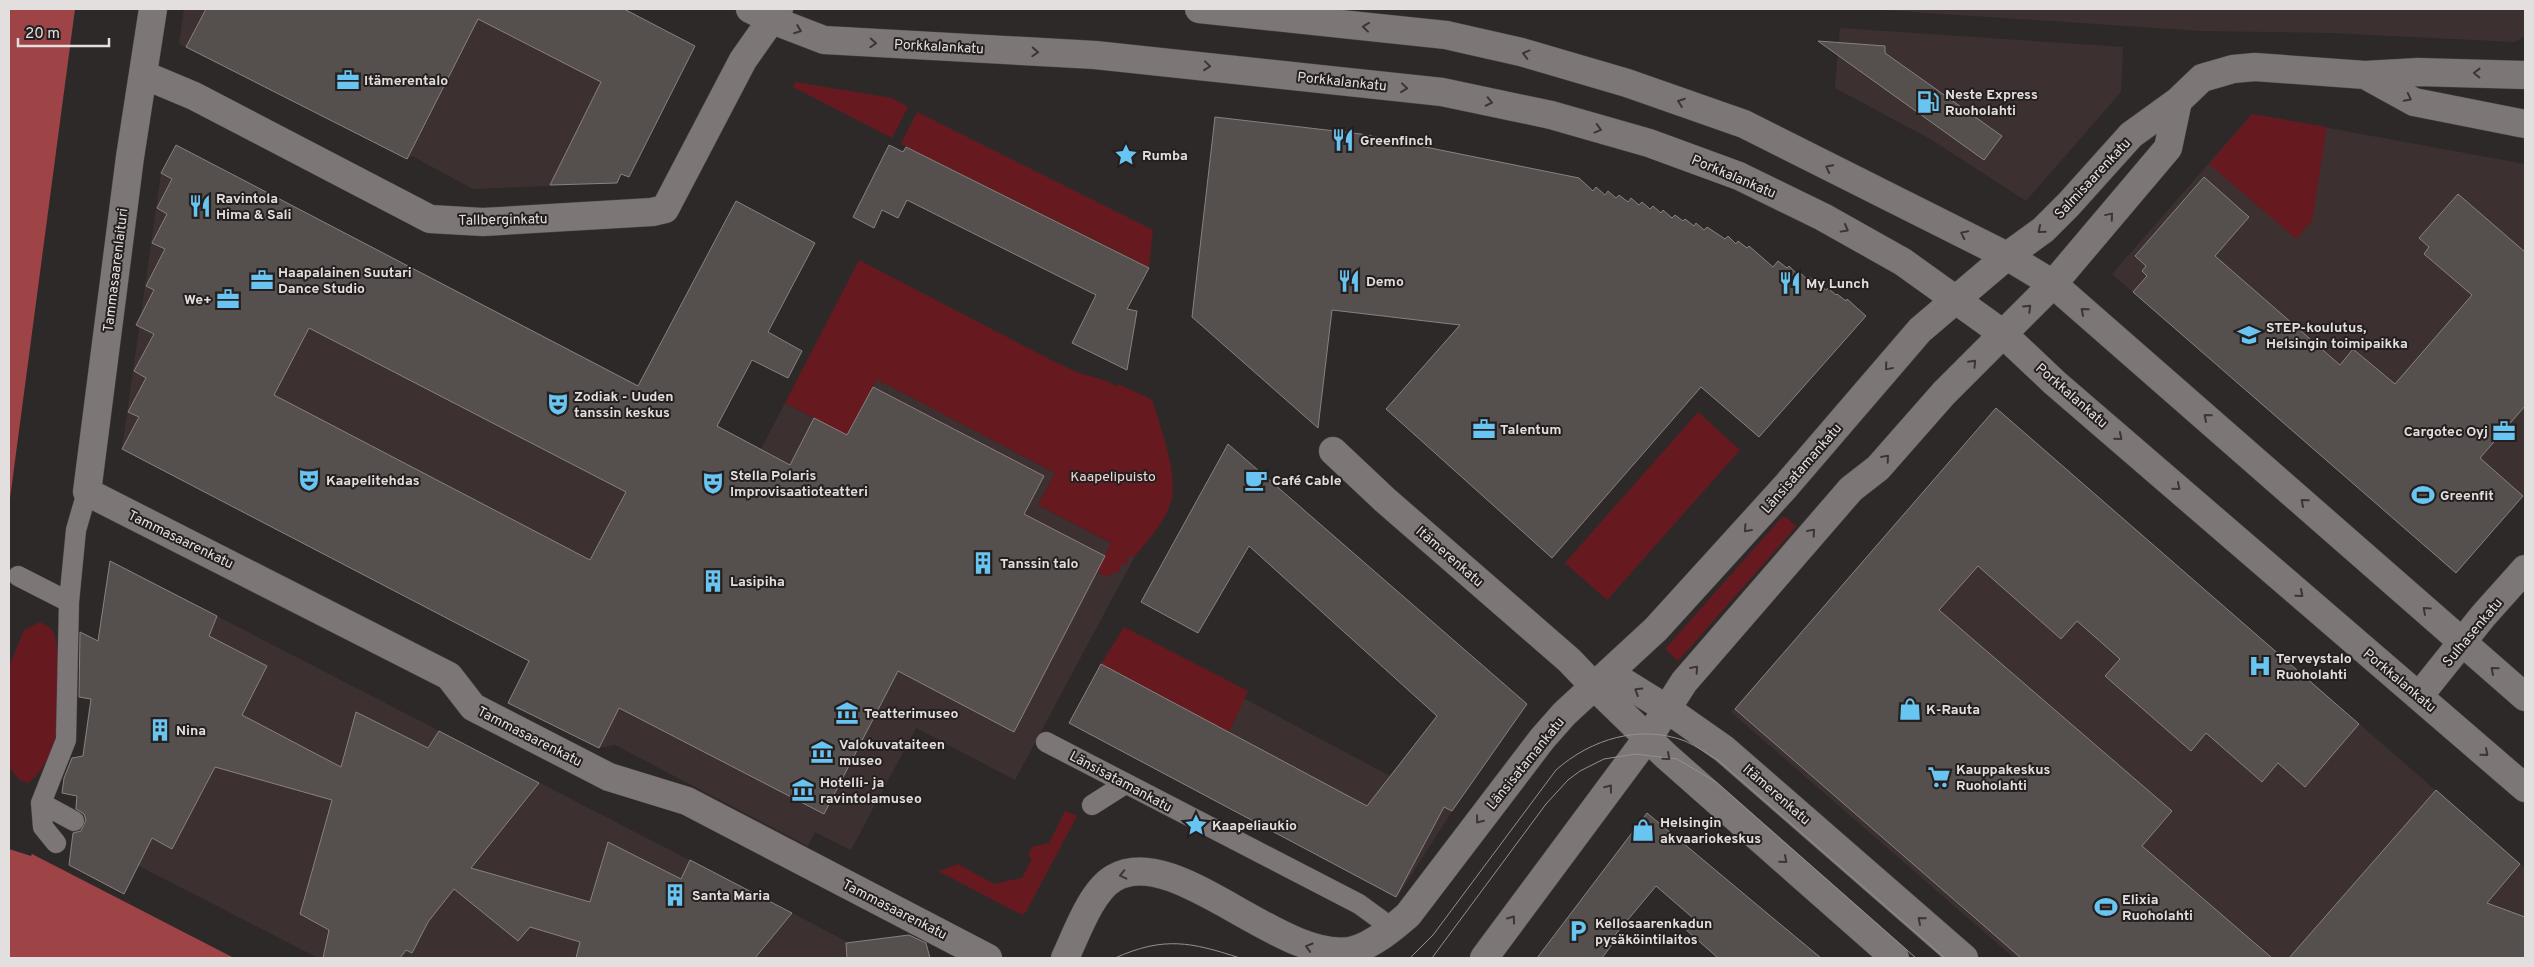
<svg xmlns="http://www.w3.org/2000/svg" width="2534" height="967" font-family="Overpass,sans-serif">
<rect width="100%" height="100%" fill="#2e2929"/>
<path fill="#3c3130" d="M 184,9 L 624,9 L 695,46 L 629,177 L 621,174 L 617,183 L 473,189 L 412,156 L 407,159 L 179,44 Z
M 1869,9 L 2525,9 L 2525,36 L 2515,42 L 2332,33 L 2202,31 Z
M 1840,28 L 2123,47 L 2121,92 L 2026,201 L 1932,140 L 1835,88 Z
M 2252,114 L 2525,164 L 2525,493 L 2456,573 L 2112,274 Z
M 176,145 L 761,449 L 785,403 L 847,435 L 877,379 L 1055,473 L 1038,505 L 1135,556 L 1015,780 L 916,728 L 851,850 L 815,832 L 808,846 L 615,745 L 599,748 L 508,703 L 529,661 L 122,449 L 161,173 Z
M 1996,408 L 2525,868 L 2525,958 L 2014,958 L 1731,712 Z
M 110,561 L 792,913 L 878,958 L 318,958 L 71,831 Z
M 1125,635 L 1390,776 L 1452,811 L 1398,896 L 1075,727 Z"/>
<path fill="#661a1f" d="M 795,82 L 892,98 L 908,107 L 892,138 L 793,87 Z
M 917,112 L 1153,230 L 1149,267 L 901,144 Z
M 2252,114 L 2327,127 L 2312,221 L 2296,239 L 2209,164 Z
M 859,260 L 1053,361 L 1079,373 L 1107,381 L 1115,386 L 1120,385 L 1149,398 L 1153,402 C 1160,427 1179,476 1171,501 C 1166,521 1148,540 1135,556 L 1128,557 L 1128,563 L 1120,566 L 1120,571 L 1105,577 L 1097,571 L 1111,543 L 1038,505 L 1055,473 L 886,384 L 877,380 L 847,435 L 785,403 Z
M 1698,412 L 1740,450 L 1607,600 L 1565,563 Z
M 1782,517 L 1786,517 L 1796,526 L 1794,529 L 1678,661 L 1665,649 Z
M 40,622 L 53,630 C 65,671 67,755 28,783 L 20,780 L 9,767 L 9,667 L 24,630 Z
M 1124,627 L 1248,691 L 1229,733 L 1101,664 Z
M 1065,811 L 1077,816 L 1026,912 L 1022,915 L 938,871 L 958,864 L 994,884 L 1022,878 L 1032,859 L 1028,856 L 1032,847 L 1049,843 Z"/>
<path fill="#9e4446" d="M 9,9 L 75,9 L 9,506 Z
M 9,849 L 31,856 L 32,854 L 234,958 L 9,958 Z"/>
<path fill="#554f4e" stroke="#888181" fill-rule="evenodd" d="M 206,9 L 624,9 L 695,46 L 629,177 L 621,174 L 617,183 L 550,185 L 601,82 L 478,19 L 407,159 L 186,47 Z
M 1818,41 L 1885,46 L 1885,53 L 2002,136 L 1984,160 Z
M 1215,117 L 1361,134 L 1579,178 L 1593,191 L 1596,187 L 1605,195 L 1608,191 L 1616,198 L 1619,195 L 1628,202 L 1631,198 L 1639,205 L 1642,202 L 1650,209 L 1653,206 L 1661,213 L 1663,210 L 1672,218 L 1675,215 L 1683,221 L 1685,219 L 1694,226 L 1696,223 L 1704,230 L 1707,227 L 1725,239 L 1728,236 L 1736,244 L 1738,241 L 1747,248 L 1749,246 L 1773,267 L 1778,261 L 1787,268 L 1789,266 L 1797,274 L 1799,272 L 1807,279 L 1809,277 L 1826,290 L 1828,288 L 1836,295 L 1837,294 L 1846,301 L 1847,299 L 1866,316 L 1759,437 L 1701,387 L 1552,558 L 1386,409 L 1460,325 L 1332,310 L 1318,428 L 1192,317 Z
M 176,145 L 638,386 L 736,201 L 815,243 L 768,332 L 802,351 L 788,378 L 752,360 L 717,426 L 790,465 L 814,418 L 847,435 L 873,387 L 1044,476 L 1024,514 L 1105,556 L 1014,732 L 898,671 L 824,814 L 619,708 L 599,748 L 508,703 L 529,661 L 122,449 L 139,417 L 128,412 L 146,378 L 134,371 L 154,334 L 136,325 L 154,290 L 146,286 L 165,249 L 152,243 L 167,214 L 157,208 L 172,179 L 161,173 ZM 309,328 L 626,492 L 590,560 L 274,395 Z
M 889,145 L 903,152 L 906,147 L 1149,268 L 1127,309 L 1137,311 L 1127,370 L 1072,343 L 1096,295 L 907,200 L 898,218 L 882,210 L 874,228 L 853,217 Z
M 2204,177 L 2249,217 L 2215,256 L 2340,365 L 2353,349 L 2395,384 L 2472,295 L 2424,254 L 2429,247 L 2419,238 L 2458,194 L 2525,252 L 2525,406 L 2480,458 L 2523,496 L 2456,573 L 2133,292 L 2147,276 L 2142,271 L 2146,266 L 2135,256 Z
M 1996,408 L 2359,724 L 2305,787 L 2278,763 L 2262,782 L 2206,733 L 2191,751 L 2105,676 L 2120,659 L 2077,621 L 2061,639 L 1978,566 L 1939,610 L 2172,811 L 2142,846 L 2272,958 L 2021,958 L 1735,709 Z
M 1228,444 L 1527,704 L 1452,811 L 1444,807 L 1396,897 L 1069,723 L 1101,664 L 1367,806 L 1437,716 L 1249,546 L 1198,633 L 1141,602 Z
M 110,561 L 217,616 L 209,636 L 267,666 L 242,715 L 341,767 L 356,712 L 428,748 L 439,731 L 539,783 L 471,868 L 590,902 L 608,842 L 681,879 L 690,860 L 792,913 L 755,958 L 576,958 L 580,942 L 530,927 L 518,941 L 454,889 L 428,922 L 412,953 L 406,950 L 400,958 L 323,958 L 329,930 L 300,914 L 332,800 L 215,767 L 172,849 L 152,838 L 124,894 L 69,865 L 73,833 L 81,831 L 86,820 L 84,814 L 76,809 L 77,796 L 62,793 L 64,778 L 72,758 L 83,756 L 91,699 L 79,697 L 80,632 L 98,641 Z
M 2436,790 L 2520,864 L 2487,903 L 2525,917 L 2525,958 L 2289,958 Z
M 1647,813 L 1768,914 L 1821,958 L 1718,958 L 1684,928 L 1693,918 L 1656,886 L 1611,940 L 1614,942 L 1602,958 L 1537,958 Z
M 909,935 L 926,943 L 930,958 L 847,958 L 846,943 Z"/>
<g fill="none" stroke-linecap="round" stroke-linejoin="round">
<defs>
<path id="pedestrian" d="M 18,576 L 69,602
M 1046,742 L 1359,904 L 1381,920
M 41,803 L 74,821
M 1092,805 L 1125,784
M 56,843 L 43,827 L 41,803 L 66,740 L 69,602 L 76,530 L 87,492"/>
<path id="minor" d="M 153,9 L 130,157 L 87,492 L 449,676 L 473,707 L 609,777 L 687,801 L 988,958
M 144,75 L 194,96 L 430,219 L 483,222 L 652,212 L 665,209 L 743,60 L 779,9
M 1333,451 L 1385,500 L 1569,660 L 1594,686
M 2419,696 L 2483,616 L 2525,569"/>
<path id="tertiary" d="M 1609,673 L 1667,709 L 1724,749 L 1964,958
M 1594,686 L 1666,756 L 1895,958"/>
<path id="secondary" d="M 750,9 L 772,20 L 824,40 L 1095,55 L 1442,92 L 1551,115 L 1649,143 L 1739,176 L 1823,217 L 1903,262 L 2002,333 L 2055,383 L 2525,788
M 1199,9 L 1446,35 L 1521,52 L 1627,83 L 1744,124 L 2007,256 L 2053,284 L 2525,697
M 2365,75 L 2414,102 L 2525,124
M 1065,958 C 1076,935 1091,891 1114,878 C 1176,842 1284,967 1354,950 C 1374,944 1393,928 1408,915 L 1542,739 L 1564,714 L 1656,629 L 1786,486 L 1920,330 L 2007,256 L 2043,230 L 2069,204 L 2131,135 L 2178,101 L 2202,78 L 2233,69 L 2255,67 L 2365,75 L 2418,72 L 2525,75
M 1484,958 L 1654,729 L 1684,682 L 1851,489 L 1878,468 L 1944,393 L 2053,284 L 2168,148 L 2178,101"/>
</defs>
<use href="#pedestrian" stroke="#4b4747" stroke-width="21"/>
<use href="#minor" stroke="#4b4747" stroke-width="29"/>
<use href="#tertiary" stroke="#4b4747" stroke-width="29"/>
<use href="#secondary" stroke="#4b4747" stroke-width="29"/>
<use href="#pedestrian" stroke="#7d7676" stroke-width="20"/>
<use href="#minor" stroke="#7d7676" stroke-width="28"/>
<use href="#tertiary" stroke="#7d7676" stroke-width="28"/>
<use href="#secondary" stroke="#7d7676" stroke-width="28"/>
<path stroke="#959090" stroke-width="1" d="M 1115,958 C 1164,936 1191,942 1240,958
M 1410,958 L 1433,935 L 1556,770 C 1591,739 1640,724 1685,741 C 1697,746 1707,754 1718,760 L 1945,958
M 1432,958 L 1546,804 L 1568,780 L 1580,771 L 1604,759 L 1635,754 L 1677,759 L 1716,782 L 1916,958"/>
</g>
<defs><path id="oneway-chevron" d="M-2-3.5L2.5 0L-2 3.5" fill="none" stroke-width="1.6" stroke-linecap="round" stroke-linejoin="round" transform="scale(1.25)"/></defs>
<g stroke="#3b3535">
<use href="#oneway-chevron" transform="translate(1366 27) rotate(-174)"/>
<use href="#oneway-chevron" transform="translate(798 30) rotate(21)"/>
<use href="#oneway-chevron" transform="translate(873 43) rotate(3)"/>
<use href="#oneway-chevron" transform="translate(1035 52) rotate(3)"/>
<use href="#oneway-chevron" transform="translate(1526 54) rotate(-165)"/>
<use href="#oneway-chevron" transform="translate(1207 66) rotate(6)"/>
<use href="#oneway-chevron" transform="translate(2477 73) rotate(-179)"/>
<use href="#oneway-chevron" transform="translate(1404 88) rotate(6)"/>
<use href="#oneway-chevron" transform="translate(2408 98) rotate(27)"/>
<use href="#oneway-chevron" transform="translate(1489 102) rotate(12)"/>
<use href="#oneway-chevron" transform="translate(1681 102) rotate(-160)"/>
<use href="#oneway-chevron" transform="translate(1598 129) rotate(15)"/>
<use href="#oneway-chevron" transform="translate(1829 168) rotate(-153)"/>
<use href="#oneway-chevron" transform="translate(2110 216) rotate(-50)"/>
<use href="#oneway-chevron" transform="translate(1845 229) rotate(29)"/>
<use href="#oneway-chevron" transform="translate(2041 230) rotate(140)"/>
<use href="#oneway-chevron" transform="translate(1964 234) rotate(-154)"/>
<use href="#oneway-chevron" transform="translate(2028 308) rotate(-44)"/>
<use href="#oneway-chevron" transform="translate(2084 311) rotate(-139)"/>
<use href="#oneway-chevron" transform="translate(1973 363) rotate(-46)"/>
<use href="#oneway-chevron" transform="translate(1888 367) rotate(131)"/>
<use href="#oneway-chevron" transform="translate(2207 417) rotate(-139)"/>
<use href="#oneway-chevron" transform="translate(2119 437) rotate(40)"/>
<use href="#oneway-chevron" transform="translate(1886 458) rotate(-49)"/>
<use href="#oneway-chevron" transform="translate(2177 487) rotate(41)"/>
<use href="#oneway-chevron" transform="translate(2304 502) rotate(-139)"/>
<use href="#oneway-chevron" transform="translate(1747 529) rotate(132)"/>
<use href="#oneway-chevron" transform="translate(1812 532) rotate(-49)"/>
<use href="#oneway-chevron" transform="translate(2300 594) rotate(41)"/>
<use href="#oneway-chevron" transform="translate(2426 610) rotate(-138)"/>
<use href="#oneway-chevron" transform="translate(1695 669) rotate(-49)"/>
<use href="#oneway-chevron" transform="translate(2494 670) rotate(-139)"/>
<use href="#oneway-chevron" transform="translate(1638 691) rotate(-148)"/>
<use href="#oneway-chevron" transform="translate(2485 753) rotate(41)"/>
<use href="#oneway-chevron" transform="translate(1667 757) rotate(41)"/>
<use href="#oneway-chevron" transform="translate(1609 788) rotate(-52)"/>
<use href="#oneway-chevron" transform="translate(1479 820) rotate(128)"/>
<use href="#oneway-chevron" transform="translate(1784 860) rotate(41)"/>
<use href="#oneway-chevron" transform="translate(1123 875) rotate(167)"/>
<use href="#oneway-chevron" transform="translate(1512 919) rotate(-54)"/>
<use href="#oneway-chevron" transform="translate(1921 920) rotate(-139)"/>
<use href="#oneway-chevron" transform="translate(1309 947) rotate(-163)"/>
</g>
<defs>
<symbol id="office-bare" viewBox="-9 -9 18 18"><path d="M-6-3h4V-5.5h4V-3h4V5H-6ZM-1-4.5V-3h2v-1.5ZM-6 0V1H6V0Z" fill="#68c4f0" stroke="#251f1f" stroke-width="2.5" paint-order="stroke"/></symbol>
<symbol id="fuel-bare" viewBox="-9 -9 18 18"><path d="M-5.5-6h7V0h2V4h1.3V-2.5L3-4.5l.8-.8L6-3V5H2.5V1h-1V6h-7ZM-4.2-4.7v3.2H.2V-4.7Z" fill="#68c4f0" stroke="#251f1f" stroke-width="2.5" paint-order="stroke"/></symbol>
<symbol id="restaurant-bare" viewBox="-9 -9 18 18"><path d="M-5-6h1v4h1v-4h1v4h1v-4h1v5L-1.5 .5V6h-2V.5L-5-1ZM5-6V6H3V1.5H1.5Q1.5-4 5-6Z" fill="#68c4f0" stroke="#251f1f" stroke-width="2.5" paint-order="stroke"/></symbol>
<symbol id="sight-bare" viewBox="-9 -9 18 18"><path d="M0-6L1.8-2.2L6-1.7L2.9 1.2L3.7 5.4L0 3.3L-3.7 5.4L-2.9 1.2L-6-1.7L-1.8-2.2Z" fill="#68c4f0" stroke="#251f1f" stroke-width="2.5" paint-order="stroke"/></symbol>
<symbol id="school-bare" viewBox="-9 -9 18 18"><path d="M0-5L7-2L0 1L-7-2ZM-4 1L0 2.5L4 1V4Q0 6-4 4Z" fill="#68c4f0" stroke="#251f1f" stroke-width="2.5" paint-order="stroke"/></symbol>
<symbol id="theatre-bare" viewBox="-9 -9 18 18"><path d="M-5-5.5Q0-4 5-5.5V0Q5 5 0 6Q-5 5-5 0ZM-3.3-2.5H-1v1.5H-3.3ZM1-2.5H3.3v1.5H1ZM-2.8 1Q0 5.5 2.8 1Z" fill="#68c4f0" stroke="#251f1f" stroke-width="2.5" paint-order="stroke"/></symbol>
<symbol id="cafe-bare" viewBox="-9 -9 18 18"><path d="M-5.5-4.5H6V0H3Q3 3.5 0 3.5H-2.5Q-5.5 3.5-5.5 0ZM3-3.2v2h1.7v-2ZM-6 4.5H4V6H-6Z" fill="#68c4f0" stroke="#251f1f" stroke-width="2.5" paint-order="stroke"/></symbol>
<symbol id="stadium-bare" viewBox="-9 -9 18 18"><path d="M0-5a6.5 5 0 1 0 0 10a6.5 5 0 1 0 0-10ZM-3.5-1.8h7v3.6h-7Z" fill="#68c4f0" stroke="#251f1f" stroke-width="2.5" paint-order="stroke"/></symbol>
<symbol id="building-bare" viewBox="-9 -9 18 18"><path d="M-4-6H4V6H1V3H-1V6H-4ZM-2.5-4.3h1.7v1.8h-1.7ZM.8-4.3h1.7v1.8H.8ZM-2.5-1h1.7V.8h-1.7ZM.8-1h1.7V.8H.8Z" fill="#68c4f0" stroke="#251f1f" stroke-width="2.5" paint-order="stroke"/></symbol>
<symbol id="hospital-bare" viewBox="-9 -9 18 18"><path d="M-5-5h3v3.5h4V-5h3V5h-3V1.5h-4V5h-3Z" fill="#68c4f0" stroke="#251f1f" stroke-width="2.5" paint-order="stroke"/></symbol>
<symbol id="shop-bare" viewBox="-9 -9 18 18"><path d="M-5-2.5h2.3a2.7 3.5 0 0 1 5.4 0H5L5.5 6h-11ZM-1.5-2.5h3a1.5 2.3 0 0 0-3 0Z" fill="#68c4f0" stroke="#251f1f" stroke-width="2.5" paint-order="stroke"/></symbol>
<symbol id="museum-bare" viewBox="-9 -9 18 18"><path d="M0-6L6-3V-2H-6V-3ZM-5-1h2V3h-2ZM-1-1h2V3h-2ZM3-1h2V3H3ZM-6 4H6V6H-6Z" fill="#68c4f0" stroke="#251f1f" stroke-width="2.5" paint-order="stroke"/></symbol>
<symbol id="supermarket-bare" viewBox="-9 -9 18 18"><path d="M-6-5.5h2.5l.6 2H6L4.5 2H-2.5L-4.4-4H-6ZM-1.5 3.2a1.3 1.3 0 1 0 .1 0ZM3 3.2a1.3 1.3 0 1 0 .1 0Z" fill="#68c4f0" stroke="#251f1f" stroke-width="2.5" paint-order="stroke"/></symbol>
<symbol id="parking-bare" viewBox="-9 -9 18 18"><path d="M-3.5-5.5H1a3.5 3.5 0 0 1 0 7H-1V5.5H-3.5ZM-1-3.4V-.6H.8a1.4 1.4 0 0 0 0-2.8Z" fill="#68c4f0" stroke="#251f1f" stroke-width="2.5" paint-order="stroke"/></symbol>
</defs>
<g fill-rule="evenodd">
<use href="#office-bare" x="332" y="64" width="32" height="32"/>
<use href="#fuel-bare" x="1912" y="86" width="32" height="32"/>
<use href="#restaurant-bare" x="1327" y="124" width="32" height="32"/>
<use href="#sight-bare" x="1110" y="139" width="32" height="32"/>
<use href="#restaurant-bare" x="184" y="190" width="32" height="32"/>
<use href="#office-bare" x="246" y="264" width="32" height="32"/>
<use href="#restaurant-bare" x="1333" y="265" width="32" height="32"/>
<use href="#restaurant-bare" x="1774" y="267" width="32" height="32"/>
<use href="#office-bare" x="212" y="283" width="32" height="32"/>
<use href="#school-bare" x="2233" y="319" width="32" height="32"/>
<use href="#theatre-bare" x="542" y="388" width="32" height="32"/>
<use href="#office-bare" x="1468" y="413" width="32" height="32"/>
<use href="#office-bare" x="2488" y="415" width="32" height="32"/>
<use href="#theatre-bare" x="293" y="464" width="32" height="32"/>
<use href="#cafe-bare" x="1240" y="464" width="32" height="32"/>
<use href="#theatre-bare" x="697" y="467" width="32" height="32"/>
<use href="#stadium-bare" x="2407" y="479" width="32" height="32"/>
<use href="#building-bare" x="967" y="547" width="32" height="32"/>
<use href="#building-bare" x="697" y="565" width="32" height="32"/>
<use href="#hospital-bare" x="2244" y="650" width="32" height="32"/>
<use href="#shop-bare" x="1894" y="693" width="32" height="32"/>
<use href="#museum-bare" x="831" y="697" width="32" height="32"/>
<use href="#building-bare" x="144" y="714" width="32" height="32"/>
<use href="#museum-bare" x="806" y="736" width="32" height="32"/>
<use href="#supermarket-bare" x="1923" y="761" width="32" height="32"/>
<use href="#museum-bare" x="787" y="774" width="32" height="32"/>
<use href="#sight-bare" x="1180" y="809" width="32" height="32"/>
<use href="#shop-bare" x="1627" y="814" width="32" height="32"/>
<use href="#building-bare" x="659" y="879" width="32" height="32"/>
<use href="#stadium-bare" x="2090" y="891" width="32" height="32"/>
<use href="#parking-bare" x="1562" y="915" width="32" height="32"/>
</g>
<g text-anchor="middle" stroke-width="4" stroke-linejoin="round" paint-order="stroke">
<g font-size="14" fill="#e3dfdf" stroke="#251f1f">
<text transform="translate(939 46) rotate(3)" y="5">Porkkalankatu</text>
<text transform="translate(1342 81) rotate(6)" y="5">Porkkalankatu</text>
<text transform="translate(1734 176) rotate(23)" y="5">Porkkalankatu</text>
<text transform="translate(2092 178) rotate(-47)" y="5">Salmisaarenkatu</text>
<text transform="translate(503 219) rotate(-1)" y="5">Tallberginkatu</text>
<text transform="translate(115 270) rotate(-83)" y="5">Tammasaarenlaituri</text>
<text transform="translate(2072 395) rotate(41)" y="5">Porkkalankatu</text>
<text transform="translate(1801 468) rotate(-49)" y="5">Länsisatamankatu</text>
<text transform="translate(181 539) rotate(26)" y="5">Tammasaarenkatu</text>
<text transform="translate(1450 556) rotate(41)" y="5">Itämerenkatu</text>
<text transform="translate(2472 632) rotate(-50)" y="5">Sulhasenkatu</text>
<text transform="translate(2400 680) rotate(40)" y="5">Porkkalankatu</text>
<text transform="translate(530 736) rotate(27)" y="5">Tammasaarenkatu</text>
<text transform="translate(1525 763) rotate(-51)" y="5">Länsisatamankatu</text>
<text transform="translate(1121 781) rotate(28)" y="5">Länsisatamankatu</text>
<text transform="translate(1777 794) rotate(41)" y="5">Itämerenkatu</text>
<text transform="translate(895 909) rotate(27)" y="5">Tammasaarenkatu</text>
</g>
<g font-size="14" font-weight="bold" fill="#e3dfdf" stroke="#251f1f" text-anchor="start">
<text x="364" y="85">Itämerentalo</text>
<text x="1945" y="99">Neste Express<tspan x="1945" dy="16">Ruoholahti</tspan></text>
<text x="1360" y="145">Greenfinch</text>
<text x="1142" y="160">Rumba</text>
<text x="216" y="203">Ravintola<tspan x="216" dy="16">Hima &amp; Sali</tspan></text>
<text x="278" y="277">Haapalainen Suutari<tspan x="278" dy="16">Dance Studio</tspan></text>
<text x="1366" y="286">Demo</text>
<text x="1806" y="288">My Lunch</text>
<text x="212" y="304" text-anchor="end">We+</text>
<text x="2266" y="332">STEP-koulutus,<tspan x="2266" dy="16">Helsingin toimipaikka</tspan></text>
<text x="574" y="401">Zodiak - Uuden<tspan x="574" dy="16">tanssin keskus</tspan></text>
<text x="1500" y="434">Talentum</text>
<text x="2488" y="436" text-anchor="end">Cargotec Oyj</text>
<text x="730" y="480">Stella Polaris<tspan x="730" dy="16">Improvisaatioteatteri</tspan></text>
<text x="326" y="485">Kaapelitehdas</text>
<text x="1272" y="485">Café Cable</text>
<text x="2440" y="500">Greenfit</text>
<text x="1000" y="568">Tanssin talo</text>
<text x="730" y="586">Lasipiha</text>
<text x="2276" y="663">Terveystalo<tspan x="2276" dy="16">Ruoholahti</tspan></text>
<text x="1926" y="714">K-Rauta</text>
<text x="864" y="718">Teatterimuseo</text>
<text x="176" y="735">Nina</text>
<text x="839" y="749">Valokuvataiteen<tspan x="839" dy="16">museo</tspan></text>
<text x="1956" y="774">Kauppakeskus<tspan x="1956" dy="16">Ruoholahti</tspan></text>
<text x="820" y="787">Hotelli- ja<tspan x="820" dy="16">ravintolamuseo</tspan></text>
<text x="1660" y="827">Helsingin<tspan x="1660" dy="16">akvaariokeskus</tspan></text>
<text x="1212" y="830">Kaapeliaukio</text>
<text x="692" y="900">Santa Maria</text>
<text x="2122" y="904">Elixia<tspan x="2122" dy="16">Ruoholahti</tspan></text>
<text x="1595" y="928">Kellosaarenkadun<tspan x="1595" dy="16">pysäköintilaitos</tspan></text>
</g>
<g font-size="14" fill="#f3d8d7" stroke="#251f1f">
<text x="1113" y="481">Kaapelipuisto</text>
</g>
</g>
<rect width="2534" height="967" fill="none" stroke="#e3dfdf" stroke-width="20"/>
<path d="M18 38v8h91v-8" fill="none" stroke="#e3dfdf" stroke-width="2.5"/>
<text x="25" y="38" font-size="15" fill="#e3dfdf" stroke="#251f1f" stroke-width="4" paint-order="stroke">20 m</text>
</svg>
